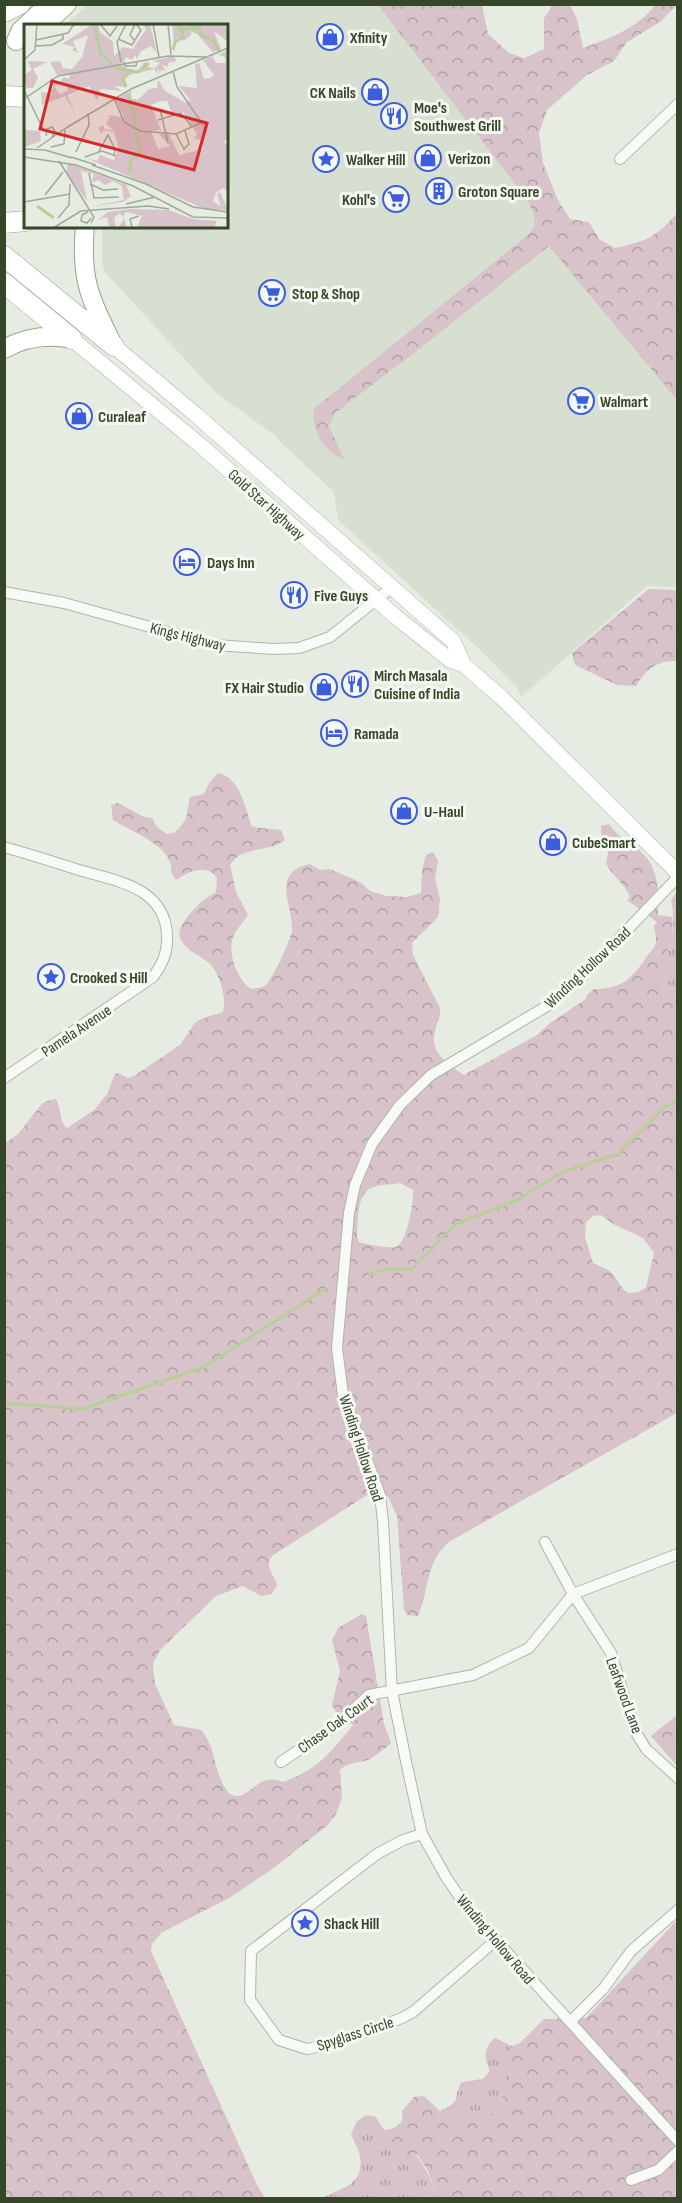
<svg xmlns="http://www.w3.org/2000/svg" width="682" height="2203" font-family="'Sofia Sans Condensed',sans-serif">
<defs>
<pattern id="grass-tufts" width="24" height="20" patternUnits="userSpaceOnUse" patternTransform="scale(1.5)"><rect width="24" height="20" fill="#d7c3c9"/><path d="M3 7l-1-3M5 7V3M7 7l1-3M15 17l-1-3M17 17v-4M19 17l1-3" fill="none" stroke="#afa0a3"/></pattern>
<pattern id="forest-crowns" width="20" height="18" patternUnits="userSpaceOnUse" patternTransform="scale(1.5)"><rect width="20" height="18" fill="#d7c3c9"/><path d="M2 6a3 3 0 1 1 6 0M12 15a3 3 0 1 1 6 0" fill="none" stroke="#afa0a3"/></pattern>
</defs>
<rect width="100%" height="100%" fill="#e7ece2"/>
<path fill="#d6dfd0" d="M 88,5 L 389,5 L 677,384 L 677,587 L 647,586 L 521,697 L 518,689 L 481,651 L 338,520 L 334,492 L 276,438 L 277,437 L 215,392 L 104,271 L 102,263 L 102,227 L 226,226 L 226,26 L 63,26 Z"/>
<path fill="url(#grass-tufts)" d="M 677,892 L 677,985 L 676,992 L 672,995 L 665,992 C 653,968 670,951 673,928 C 674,920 673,908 671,900 Z
M 495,2038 L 512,2046 L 509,2065 L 511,2077 L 503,2089 L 502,2104 L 494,2113 L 460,2119 L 440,2111 C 465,2100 451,2098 462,2082 L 483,2079 L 490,2071 C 484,2059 483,2047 495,2038 Z
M 366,2115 L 376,2117 L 384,2130 C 393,2130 398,2126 403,2119 L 404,2127 L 398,2137 C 418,2155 426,2166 435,2191 L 431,2198 L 322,2198 L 350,2185 L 359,2174 L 361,2162 L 359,2152 L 351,2134 L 357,2121 Z"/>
<path fill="url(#forest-crowns)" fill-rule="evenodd" d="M 378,5 L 482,5 L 488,34 L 509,53 L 524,58 L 544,49 L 544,18 L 553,5 L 570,5 L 577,19 L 583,48 C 608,39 640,27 655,5 L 677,5 L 660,22 L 627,42 L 614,61 L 587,75 L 547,110 L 539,133 L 543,163 L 558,200 L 570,219 L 589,222 L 599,239 L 615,248 C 647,241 655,238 677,213 L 677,400 L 549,246 L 414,353 L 335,413 L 329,426 L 344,459 C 324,453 311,430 314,409 L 529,234 L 535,225 L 534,214 L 528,201 Z
M 649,589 L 677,590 L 677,661 C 656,661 646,669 636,686 L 617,685 L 575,665 L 572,653 Z
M 218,773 C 241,778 245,808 252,827 L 281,830 L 285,840 C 268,854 243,844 230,865 L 236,892 L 248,915 C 244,922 237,928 234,935 C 226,952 237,979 251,989 C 255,988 261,988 265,986 C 271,982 291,939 292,931 C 294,906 269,873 310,864 L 320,870 L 330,869 L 360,882 L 370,891 L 387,896 L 407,897 L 421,893 L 422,870 L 426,855 L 433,852 L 438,861 L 435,879 L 440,899 L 438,917 L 412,943 L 413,955 L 440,1008 C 441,1017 437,1021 435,1031 C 429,1053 448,1064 464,1075 L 537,1035 L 550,1023 L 586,999 L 587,995 L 594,989 C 622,989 632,979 647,956 C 650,952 654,949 655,945 C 658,938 654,932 654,926 L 657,922 L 627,900 L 630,898 C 626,884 613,877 606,864 L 608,853 L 601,834 L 601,826 L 609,824 C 617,835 627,841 638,849 C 660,867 658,890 658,915 L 672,917 C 677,944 652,965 665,992 L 672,995 L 676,992 L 678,985 L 677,1413 L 449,1542 C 425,1563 430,1588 418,1616 L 407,1615 L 404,1609 L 397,1516 L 388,1497 L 376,1493 L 367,1495 L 272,1556 C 264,1567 274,1574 277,1585 L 272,1594 L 261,1596 L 243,1586 L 216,1596 L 160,1650 L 153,1664 L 155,1684 L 174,1725 L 202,1730 C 205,1736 209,1741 211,1747 C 215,1758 221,1796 236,1796 C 252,1797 259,1771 283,1782 C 320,1768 329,1754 353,1725 L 336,1712 L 332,1705 L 340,1671 L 332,1640 L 338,1628 L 362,1614 L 366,1616 L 384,1724 L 391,1743 C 389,1746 371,1759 368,1760 C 358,1763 348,1762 340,1770 L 342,1797 L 336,1814 L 328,1825 L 271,1870 L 229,1898 L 161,1933 L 152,1944 L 151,1951 L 257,2185 L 265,2198 L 5,2198 L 4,1144 L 18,1134 L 41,1105 L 46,1101 L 55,1099 C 62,1108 59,1122 67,1128 L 94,1110 L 107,1094 L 115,1074 L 118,1073 L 128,1078 L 134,1076 L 180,1045 L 194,1024 L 201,1019 L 223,1012 C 227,998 220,974 210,964 C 201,955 172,945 181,927 C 184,920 201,900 208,897 C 211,895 213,894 216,892 L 217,878 C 207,863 189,871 176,880 L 171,872 C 175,847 130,831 113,820 L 111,805 L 118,803 L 144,817 L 152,818 L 157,827 L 167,834 L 176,832 L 186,819 L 190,797 L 204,794 L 209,783 ZM 400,1183 L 413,1190 C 414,1201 407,1243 396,1247 C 391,1249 364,1244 359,1242 L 357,1237 C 358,1223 356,1195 371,1188 C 379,1184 391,1185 400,1183 ZM 601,1215 L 613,1224 L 643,1238 L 654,1253 L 646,1287 L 639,1292 L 628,1293 C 620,1288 618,1280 612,1273 C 607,1268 599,1266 593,1263 L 585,1237 L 586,1222 L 593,1216 Z
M 677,1715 L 677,1766 L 651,1736 Z
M 677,1920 L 677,2198 L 431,2198 L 435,2191 L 428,2171 L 417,2154 L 401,2159 L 390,2150 L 391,2141 C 404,2133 403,2125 402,2111 L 414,2097 L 424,2096 L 440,2111 L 460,2119 L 494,2113 L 502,2104 L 503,2089 L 511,2077 L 509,2065 L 512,2046 L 520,2043 L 544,2019 L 586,2018 Z"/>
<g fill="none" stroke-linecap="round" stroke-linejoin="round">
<path stroke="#b7d09a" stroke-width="3" d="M 370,1274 L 387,1269 L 412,1269 L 456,1224 L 517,1200 L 564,1171 L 618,1154 L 665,1107 L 678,1100
M 4,1403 L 82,1409 L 204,1367 L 325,1289"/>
<defs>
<path id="minor" d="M 620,159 L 678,104
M 4,592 L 64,603 L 215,645 L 274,649 L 299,648 L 330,637 L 392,587
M 4,847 C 29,854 54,862 79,870 C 116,881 165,887 167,935 C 168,952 163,963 153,977 L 4,1078
M 678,877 L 605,953 L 552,1003 L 431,1075 L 400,1105 L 372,1144 L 355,1185 L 349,1213 L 337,1348 L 343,1395 L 380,1495 L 383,1521 L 392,1691 L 407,1766 L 422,1834 L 446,1877 L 467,1908 L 678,2141
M 545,1542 L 573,1594 L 611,1653 L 635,1731 L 646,1749 L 678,1778
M 281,1762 L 339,1723 L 369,1695 L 473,1675 L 529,1648 L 573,1594 L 678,1554
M 422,1834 L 403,1840 L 377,1854 L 251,1951 L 250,2000 L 279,2040 L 307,2049 L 335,2043 L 402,2018 L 413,2012 L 495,1941
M 570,2022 L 603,1989 L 631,1951 L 678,1910
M 631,2180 L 658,2170 L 678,2151"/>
<path id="secondary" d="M 72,339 L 200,445 L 396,617 L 450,660 L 464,665 L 502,698 L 678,873
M 114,346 L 195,414 L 453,641 L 464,665"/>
<path id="trunk" d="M 43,26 L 67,4
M 16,41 L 21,30 L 49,4
M 85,226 C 80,280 90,298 113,345
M 4,349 C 26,337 47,334 72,339"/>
<path id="motorway" d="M 4,12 L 20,4
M 4,96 L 26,97
M 4,223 L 26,221
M 4,256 L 114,346
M 4,283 L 72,339"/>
</defs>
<use href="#minor" stroke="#aeb7a6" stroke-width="12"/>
<use href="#secondary" stroke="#aeb7a6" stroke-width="16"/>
<use href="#trunk" stroke="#95a588" stroke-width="20"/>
<use href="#motorway" stroke="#95a588" stroke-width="21"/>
<use href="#minor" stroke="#f7faf6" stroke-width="10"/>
<use href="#secondary" stroke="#fff" stroke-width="15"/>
<use href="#trunk" stroke="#fff" stroke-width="18"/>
<use href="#motorway" stroke="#fff" stroke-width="20"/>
</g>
<defs>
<symbol id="shop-ring" viewBox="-11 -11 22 22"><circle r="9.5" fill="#f6f9f3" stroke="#3b5dde" stroke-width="1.5"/><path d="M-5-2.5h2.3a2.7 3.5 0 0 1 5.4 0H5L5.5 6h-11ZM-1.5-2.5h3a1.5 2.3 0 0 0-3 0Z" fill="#3b5dde"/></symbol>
<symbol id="restaurant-ring" viewBox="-11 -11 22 22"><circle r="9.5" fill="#f6f9f3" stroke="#3b5dde" stroke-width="1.5"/><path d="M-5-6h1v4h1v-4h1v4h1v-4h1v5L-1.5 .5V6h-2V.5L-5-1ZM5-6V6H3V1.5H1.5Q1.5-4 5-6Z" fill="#3b5dde"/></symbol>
<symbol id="sight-ring" viewBox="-11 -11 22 22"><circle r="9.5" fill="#f6f9f3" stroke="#3b5dde" stroke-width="1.5"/><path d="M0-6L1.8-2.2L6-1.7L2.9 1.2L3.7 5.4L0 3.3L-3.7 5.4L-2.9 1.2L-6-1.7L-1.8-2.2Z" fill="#3b5dde"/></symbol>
<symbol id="building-ring" viewBox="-11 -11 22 22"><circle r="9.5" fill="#f6f9f3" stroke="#3b5dde" stroke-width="1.5"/><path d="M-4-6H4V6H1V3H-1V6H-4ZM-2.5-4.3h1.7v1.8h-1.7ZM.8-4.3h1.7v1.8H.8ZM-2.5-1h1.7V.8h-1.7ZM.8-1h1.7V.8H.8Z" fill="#3b5dde"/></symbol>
<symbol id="supermarket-ring" viewBox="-11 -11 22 22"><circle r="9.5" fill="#f6f9f3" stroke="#3b5dde" stroke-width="1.5"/><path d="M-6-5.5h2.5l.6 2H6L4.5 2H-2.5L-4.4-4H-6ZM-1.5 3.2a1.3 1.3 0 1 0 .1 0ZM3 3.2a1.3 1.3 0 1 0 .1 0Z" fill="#3b5dde"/></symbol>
<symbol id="hotel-ring" viewBox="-11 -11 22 22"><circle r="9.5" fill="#f6f9f3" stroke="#3b5dde" stroke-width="1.5"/><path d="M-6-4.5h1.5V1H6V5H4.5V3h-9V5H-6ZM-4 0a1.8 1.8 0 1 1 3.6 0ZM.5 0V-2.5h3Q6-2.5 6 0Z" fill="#3b5dde"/></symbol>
</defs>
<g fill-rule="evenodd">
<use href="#shop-ring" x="315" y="22" width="30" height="30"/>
<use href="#shop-ring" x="360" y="77" width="30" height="30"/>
<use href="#restaurant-ring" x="379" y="101" width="30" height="30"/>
<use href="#shop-ring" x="413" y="143" width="30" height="30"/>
<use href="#sight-ring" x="311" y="144" width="30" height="30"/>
<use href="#building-ring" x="424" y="176" width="30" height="30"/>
<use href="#supermarket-ring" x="381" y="184" width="30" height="30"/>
<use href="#supermarket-ring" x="257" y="278" width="30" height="30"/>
<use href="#supermarket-ring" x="566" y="386" width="30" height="30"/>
<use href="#shop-ring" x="64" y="401" width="30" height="30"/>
<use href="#hotel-ring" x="172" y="547" width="30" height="30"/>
<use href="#restaurant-ring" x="279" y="580" width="30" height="30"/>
<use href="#restaurant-ring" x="340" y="669" width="30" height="30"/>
<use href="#shop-ring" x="309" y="672" width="30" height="30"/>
<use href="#hotel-ring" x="319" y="718" width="30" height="30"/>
<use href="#shop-ring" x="389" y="796" width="30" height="30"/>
<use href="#shop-ring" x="538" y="827" width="30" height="30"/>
<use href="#sight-ring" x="36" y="962" width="30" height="30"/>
<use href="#sight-ring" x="290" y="1908" width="30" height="30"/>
</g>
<g text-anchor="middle" stroke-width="6" stroke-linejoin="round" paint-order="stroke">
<g font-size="16" font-weight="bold" fill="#354728" stroke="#f6f9f3" text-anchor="start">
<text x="350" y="43">Xfinity</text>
<text x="356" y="98" text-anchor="end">CK Nails</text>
<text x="414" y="113">Moe's<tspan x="414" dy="18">Southwest Grill</tspan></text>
<text x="448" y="164">Verizon</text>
<text x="346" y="165">Walker Hill</text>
<text x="458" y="197">Groton Square</text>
<text x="376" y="205" text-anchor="end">Kohl's</text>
<text x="292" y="299">Stop &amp; Shop</text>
<text x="600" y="407">Walmart</text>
<text x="98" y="422">Curaleaf</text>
<text x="207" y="568">Days Inn</text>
<text x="314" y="601">Five Guys</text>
<text x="374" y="681">Mirch Masala<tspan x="374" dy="18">Cuisine of India</tspan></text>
<text x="304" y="693" text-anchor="end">FX Hair Studio</text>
<text x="354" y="739">Ramada</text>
<text x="424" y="817">U-Haul</text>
<text x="572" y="848">CubeSmart</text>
<text x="70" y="983">Crooked S Hill</text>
<text x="324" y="1929">Shack Hill</text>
</g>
<g font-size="16" fill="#354728" stroke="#f6f9f3">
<text transform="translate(267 504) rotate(42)" y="6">Gold Star Highway</text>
<text transform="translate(188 636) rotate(14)" y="6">Kings Highway</text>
<text transform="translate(587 967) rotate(-43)" y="6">Winding Hollow Road</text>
<text transform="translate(76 1030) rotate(-34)" y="6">Pamela Avenue</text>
<text transform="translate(362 1448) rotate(72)" y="6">Winding Hollow Road</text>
<text transform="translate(625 1695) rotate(70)" y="6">Leafwood Lane</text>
<text transform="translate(335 1723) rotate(-36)" y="6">Chase Oak Court</text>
<text transform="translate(496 1939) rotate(50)" y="6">Winding Hollow Road</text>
<text transform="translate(355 2033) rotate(-18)" y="6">Spyglass Circle</text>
</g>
</g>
<g transform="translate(24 24)">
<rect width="204" height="204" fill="#e7ece2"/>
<path d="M 69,0 L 74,0 L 76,8 L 89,18 L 90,32 L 99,23 L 109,25 L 122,5 L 119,0 L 126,1 L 133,29 L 127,22 L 117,27 L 113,35 L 111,31 L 108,36 L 102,33 L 99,39 L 103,45 L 114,47 L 121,37 L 124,43 L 131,44 L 136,39 L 129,37 L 150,32 L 152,37 L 144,39 L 144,43 L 138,41 L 142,47 L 137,46 L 136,50 L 134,44 L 133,51 L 131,45 L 105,51 L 100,55 L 103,63 L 90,62 L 98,67 L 77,65 L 73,77 L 65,62 L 43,71 L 52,91 L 41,72 L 18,81 L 17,68 L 29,70 L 26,66 L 30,65 L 28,58 L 35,70 L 44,67 L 42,59 L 36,58 L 40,53 L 45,55 L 45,51 L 33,51 L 26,38 L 36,37 L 39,44 L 48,45 L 58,33 L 64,11 L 49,17 L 54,29 L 48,26 L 51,23 L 38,20 ZM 159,0 L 204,0 L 204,18 L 190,7 L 197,25 L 189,28 L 173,10 L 160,5 ZM 204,26 L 204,113 L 200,118 L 204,122 L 204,169 L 200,164 L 192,168 L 189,177 L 197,183 L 193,170 L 196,168 L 204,186 L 181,185 L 62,134 L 73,137 L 76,131 L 90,136 L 93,127 L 96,127 L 90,108 L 81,106 L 74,112 L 77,109 L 74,104 L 80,101 L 80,105 L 90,106 L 82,100 L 86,93 L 83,91 L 100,93 L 92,77 L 98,77 L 96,73 L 108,66 L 106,74 L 114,76 L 125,65 L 133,64 L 134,55 L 141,67 L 162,79 L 166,76 L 155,62 L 173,64 L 171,40 L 175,39 L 180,55 L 186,54 L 190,51 L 179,36 L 188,32 L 192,39 L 202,39 L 200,32 L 194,31 ZM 136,77 L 143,77 L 149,92 L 159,88 L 173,110 L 170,115 L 177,116 L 180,125 L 155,131 L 145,110 L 135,110 L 146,122 L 134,125 L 127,107 L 137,106 L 127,81 ZM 5,37 L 23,38 L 9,45 L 14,54 L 9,64 L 3,64 L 0,58 L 0,51 L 8,46 L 4,38 L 0,40 ZM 0,106 L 16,107 L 17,117 L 0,123 ZM 44,139 L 102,161 L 107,172 L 99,178 L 64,183 L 100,176 L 98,162 L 89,157 L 81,161 L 75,156 L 68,158 L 70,150 L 57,147 L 63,177 L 42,149 ZM 106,185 L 144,186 L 169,195 L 193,197 L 190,204 L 113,204 L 118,192 L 103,188 L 99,191 L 103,204 L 94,204 L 100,195 L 96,189 L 90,194 L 92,204 L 85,202 L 83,193 L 74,196 L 84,188 Z" fill="#d7c3c9" fill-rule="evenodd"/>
<path d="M 148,0 L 159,0 L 168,10 L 160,17 L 154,13 L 150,18 Z" fill="#d7c3c9"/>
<path fill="none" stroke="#b7d09a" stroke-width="3" d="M 155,0 L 156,6 L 175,3 L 177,11 L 189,16 L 195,27M 71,5 L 77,30 L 88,40M 149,26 L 151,18 L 159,13 L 158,7M 91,44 L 114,48 L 125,39M 102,63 L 99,55 L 106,48M 105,70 L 112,102M 105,149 L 107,136 L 113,133 L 116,126 L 112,108M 13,182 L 30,194"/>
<path fill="none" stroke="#a0aa98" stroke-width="1.5" d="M 76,0 L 86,12 L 93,2M 129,0 L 135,33M 144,0 L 147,31M 94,15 L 108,21 L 117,6 L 112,0M 12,16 L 44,9 L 50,0M 110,16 L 106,11 L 111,0M 12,22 L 28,21 L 39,15 L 39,10M 0,36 L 11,26 L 13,0M 97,38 L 93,18 L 102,0M 100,38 L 102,42 L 112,42 L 113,37M 149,47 L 153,63 L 180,102M 0,66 L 19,105M 90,74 L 100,98 L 116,107 L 152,110 L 179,98M 0,75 L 34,52 L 144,32 L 182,33M 136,85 L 144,119M 134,96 L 157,89 L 168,103M 42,104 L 107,65 L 204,24M 152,110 L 160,125 L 165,120 L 161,107M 22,112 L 23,105 L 28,103 L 31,107 L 28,113M 27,123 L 40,120 L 41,106M 13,124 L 42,104M 0,125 L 21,126 L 48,134M 52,128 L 65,101 L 64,89M 74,129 L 84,111 L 91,125 L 90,131M 0,133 L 52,141 L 109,162 L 169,193 L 204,194M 47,133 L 72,141M 61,133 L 78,127 L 92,132M 35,137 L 70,193 L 67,199M 68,141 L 122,160 L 169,183 L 204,188M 65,149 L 70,174 L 95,173M 66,160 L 79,166 L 94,165M 21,171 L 39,148M 0,178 L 46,170M 102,180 L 131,173M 64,188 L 58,191 L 57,197 L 63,199 L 67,194M 34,194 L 45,181 L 46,160M 29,204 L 57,187 L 124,182 L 145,185M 108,204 L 106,195 L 115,192"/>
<path fill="#d62828" fill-opacity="0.15" stroke="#d62828" stroke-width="3" d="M 28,57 L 183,99 L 170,146 L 16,105 Z"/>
<rect width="204" height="204" fill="none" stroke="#354728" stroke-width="3"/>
</g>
<rect width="682" height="2203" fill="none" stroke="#354728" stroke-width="12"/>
</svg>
